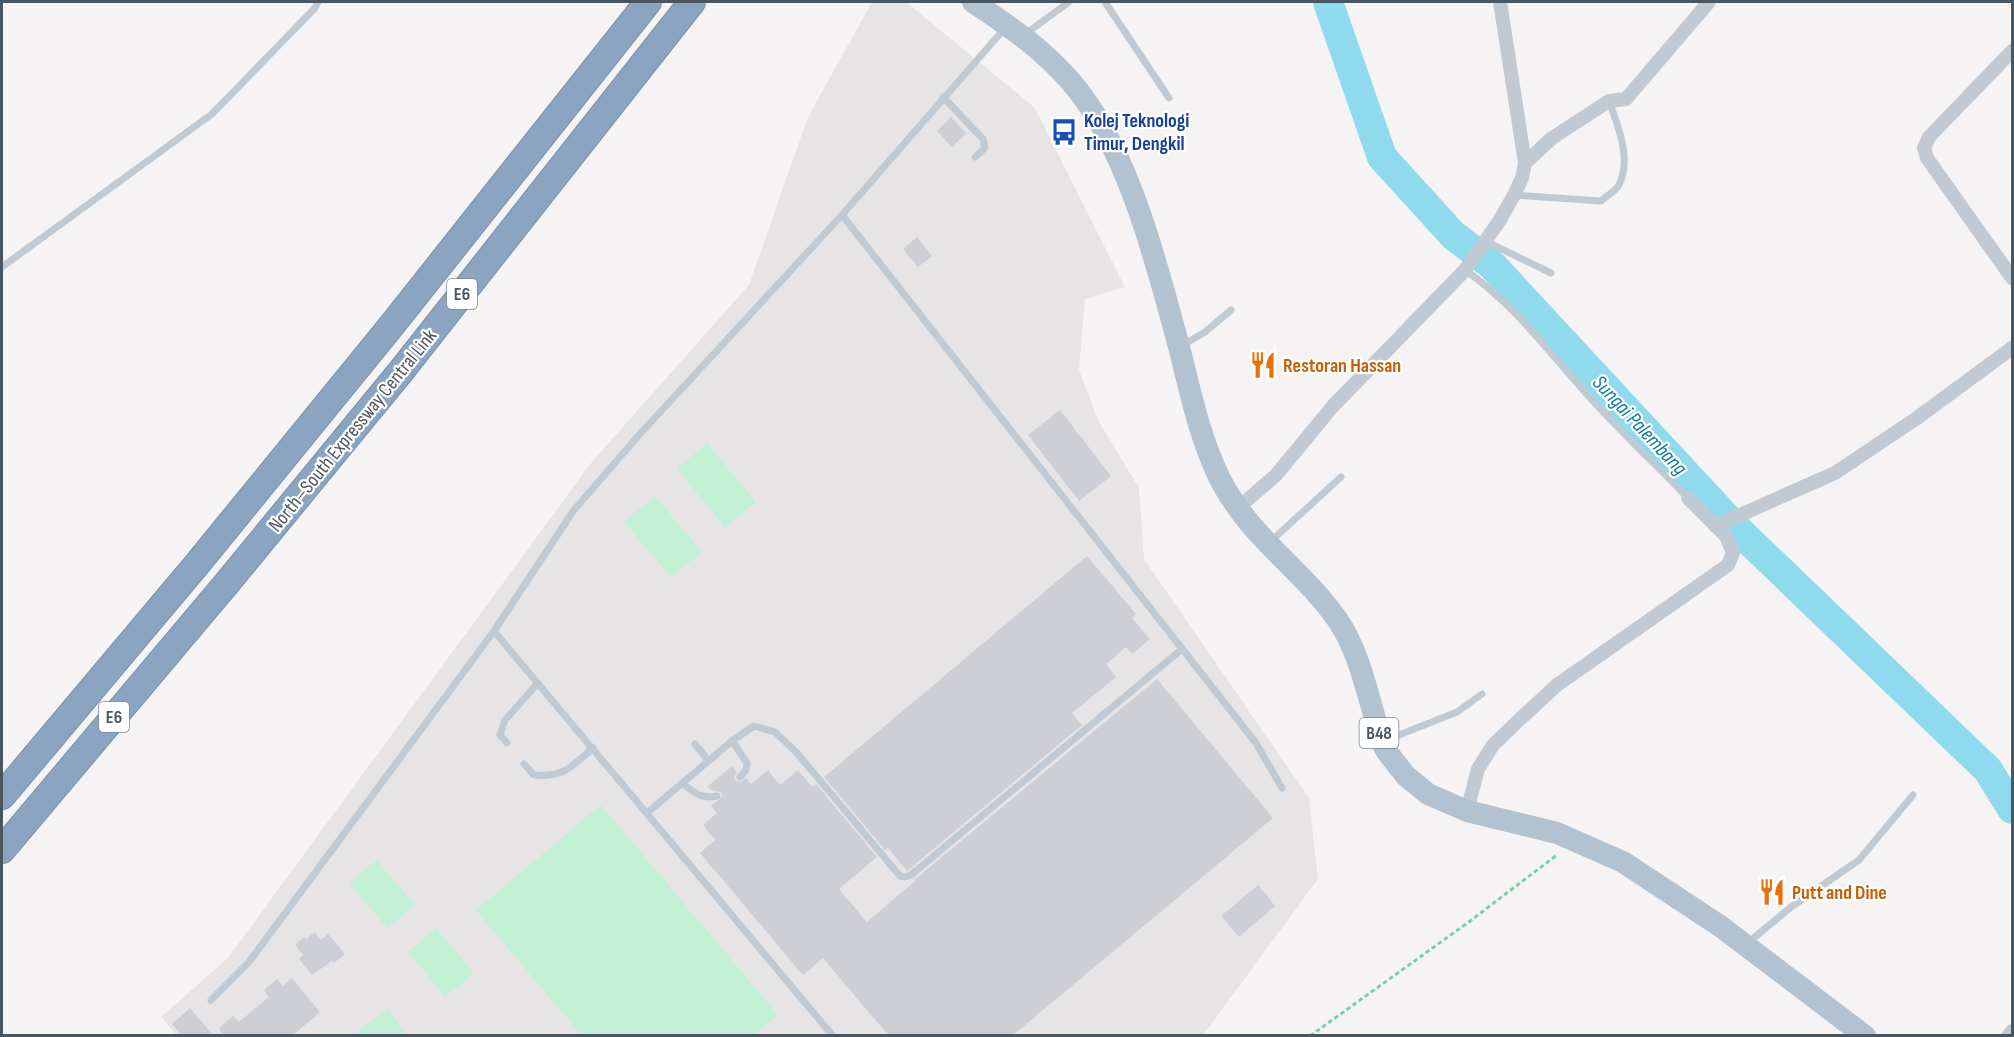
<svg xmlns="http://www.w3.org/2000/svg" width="2014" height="1037" font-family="'Sofia Sans Condensed',sans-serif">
<rect width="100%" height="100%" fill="#f5f3f3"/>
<path fill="#e6e4e5" d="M 872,2 L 906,2 L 1035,108 L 1125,287 L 1085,299 L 1079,370 L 1099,422 L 1139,488 L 1144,559 L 1309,798 L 1318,879 L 1203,1035 L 177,1036 L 161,1017 L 228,958 L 591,463 L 749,285 L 808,117 Z"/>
<path fill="#c3f1d5" d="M 707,443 L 756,502 L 725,527 L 677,469 Z
M 655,496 L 702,552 L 671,577 L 624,522 Z
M 601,805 L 778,1015 L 753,1035 L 581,1035 L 476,910 Z
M 377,860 L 415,905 L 387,928 L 349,883 Z
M 436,928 L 474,973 L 445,997 L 408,952 Z
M 388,1009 L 407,1035 L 352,1035 Z"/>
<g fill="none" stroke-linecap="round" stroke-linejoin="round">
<path stroke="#90daee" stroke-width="30" d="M 1328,2 L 1382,157 L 1453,235 L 1492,265 L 1736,528 L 1988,770 L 2012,809"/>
</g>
<path fill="#cdcfd5" d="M 951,117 L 966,133 L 952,147 L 937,131 Z
M 917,237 L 932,256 L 918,267 L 903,249 Z
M 1060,410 L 1111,476 L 1079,501 L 1028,435 Z
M 1087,556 L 1136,614 L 1132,618 L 1150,639 L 1132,654 L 1126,647 L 1106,664 L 1116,677 L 1072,713 L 1082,725 L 907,871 L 888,848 L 885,850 L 824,777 Z
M 1157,679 L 1273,818 L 1013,1035 L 888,1035 L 823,958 L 803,975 L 700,853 L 715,840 L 703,825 L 717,813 L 711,806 L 722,797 L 721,792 L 712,791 L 708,786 L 732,766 L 737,772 L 734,777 L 736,781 L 741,782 L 746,778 L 751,784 L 768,770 L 780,785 L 798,770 L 812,787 L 816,784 L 877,857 L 839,889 L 867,922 L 915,881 L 914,880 Z
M 1258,885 L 1275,906 L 1239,937 L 1221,916 Z
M 315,932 L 321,940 L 328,934 L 345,954 L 334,963 L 332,961 L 312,975 L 299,959 L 303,955 L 295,945 L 304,937 L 306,939 Z
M 292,978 L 320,1012 L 293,1035 L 223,1035 L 219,1028 L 233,1016 L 239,1022 L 269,997 L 264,990 L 277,979 L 283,986 Z
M 190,1008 L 213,1035 L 181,1035 L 172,1024 Z"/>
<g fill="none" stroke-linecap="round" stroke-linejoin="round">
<defs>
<path id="highway" d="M 2,796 L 198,563 L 392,325 L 648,2
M 2,850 L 227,583 L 402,370 L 692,2"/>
</defs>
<use href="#highway" stroke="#7690ad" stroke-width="28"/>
<path stroke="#7ad0a6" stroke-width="3" stroke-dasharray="4.5 3" stroke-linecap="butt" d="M 1310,1036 L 1466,924 L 1557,855"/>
<path stroke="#c1cad2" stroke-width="7" d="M 1105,2 L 1169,98
M 1024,35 L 1069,2
M 943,97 L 983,139 L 985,148 L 975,157
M 1514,195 L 1601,201 C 1606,196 1616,191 1619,185 C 1632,159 1618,126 1609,101
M 842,215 L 1256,743 L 1282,788
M 1485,241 L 1551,273
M 2,267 L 212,114 L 315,8 L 318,2
M 1465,270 C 1517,306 1553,358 1595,403 C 1625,436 1657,466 1688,498
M 1183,345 L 1205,332 L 1231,310
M 1271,541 L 1341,477
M 494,631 L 833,1036
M 732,741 L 747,763 L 746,770 L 740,777
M 1384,741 L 1457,712 L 1482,694
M 507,743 L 500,735 L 505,720 L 538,683
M 695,744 L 708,760
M 524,764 L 534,775 C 564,778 572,766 593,748
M 682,783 C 694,792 701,800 717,796
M 647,813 L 732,741 L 754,726 L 775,732 L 797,753 L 900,876 L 905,877 L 911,875 L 1182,649
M 1749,942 L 1791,907 L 1859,860 L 1913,795
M 211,1000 L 249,962 L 494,631 L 574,510 L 639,435 L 842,215 L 1005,28"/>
<path stroke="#c1cad2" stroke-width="14" d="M 2012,51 L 1929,137 L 1924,148 L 1927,158 L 2012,278
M 1525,163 L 1552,138 L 1609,101 L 1626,99 L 1709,2
M 1238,508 L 1276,475 L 1333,406 L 1465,270 L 1500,220 L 1514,195 L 1522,178 L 1525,163 L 1500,2
M 1715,526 L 1835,473 L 1917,418 L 2012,348
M 1467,811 L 1478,769 L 1493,745 L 1519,720 L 1557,685 L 1728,565 L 1733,553 L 1726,536 L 1688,498
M 2008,1036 L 2012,1031"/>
<path stroke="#b3c2d1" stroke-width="22" d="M 973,2 C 1017,31 1061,62 1090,107 C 1133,171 1158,269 1178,343 C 1190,389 1198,433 1219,477 C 1248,536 1301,568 1337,619 C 1361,653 1369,703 1382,742 L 1387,752 L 1406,776 L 1428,794 L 1467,811 L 1557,833 L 1623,862 L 1720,926 L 1865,1036"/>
<use href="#highway" stroke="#8ba5c1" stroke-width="26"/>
</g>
<defs>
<symbol id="bus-bare" viewBox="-9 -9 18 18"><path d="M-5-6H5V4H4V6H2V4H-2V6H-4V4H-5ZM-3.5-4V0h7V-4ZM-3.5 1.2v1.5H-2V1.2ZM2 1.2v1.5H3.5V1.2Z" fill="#1a4fb4" stroke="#fff" stroke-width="2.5" paint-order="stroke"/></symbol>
<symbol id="restaurant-bare" viewBox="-9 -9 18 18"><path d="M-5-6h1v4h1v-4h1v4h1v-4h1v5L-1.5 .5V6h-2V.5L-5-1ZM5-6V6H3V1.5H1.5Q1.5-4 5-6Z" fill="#e8710a" stroke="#fff" stroke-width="2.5" paint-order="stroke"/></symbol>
</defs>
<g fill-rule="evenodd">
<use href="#bus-bare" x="1045" y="113" width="38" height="38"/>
<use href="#restaurant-bare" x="1244" y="346" width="38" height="38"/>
<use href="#restaurant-bare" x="1753" y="873" width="38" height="38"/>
</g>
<g text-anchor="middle" stroke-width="4.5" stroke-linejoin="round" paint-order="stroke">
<g fill="#fff" stroke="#808990" stroke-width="1.5">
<rect x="447" y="279" width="30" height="30" rx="4.5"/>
<rect x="99" y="702" width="30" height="30" rx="4.5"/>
<rect x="1359.5" y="718" width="39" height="30" rx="4.5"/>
</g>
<g font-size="18" font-weight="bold" fill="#4a5661">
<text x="462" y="300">E6</text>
<text x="114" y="723">E6</text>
<text x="1379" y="739">B48</text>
</g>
<g font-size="20" font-weight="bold" fill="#164399" stroke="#fff" text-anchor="start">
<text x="1084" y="127">Kolej Teknologi<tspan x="1084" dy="23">Timur, Dengkil</tspan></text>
</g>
<g font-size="20" font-weight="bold" fill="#c56008" stroke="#fff" text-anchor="start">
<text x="1283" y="372">Restoran Hassan</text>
<text x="1792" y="899">Putt and Dine</text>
</g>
<g font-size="20" fill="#4a5661" stroke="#fff">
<text transform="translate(352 430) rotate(-51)" y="7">North–South Expressway Central Link</text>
</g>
<g font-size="21" font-style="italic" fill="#0c7c9b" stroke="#fff">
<text transform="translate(1640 425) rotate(47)" y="7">Sungai Palembang</text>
</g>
</g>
<rect width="2014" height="1037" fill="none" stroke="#4a5661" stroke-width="6"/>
</svg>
